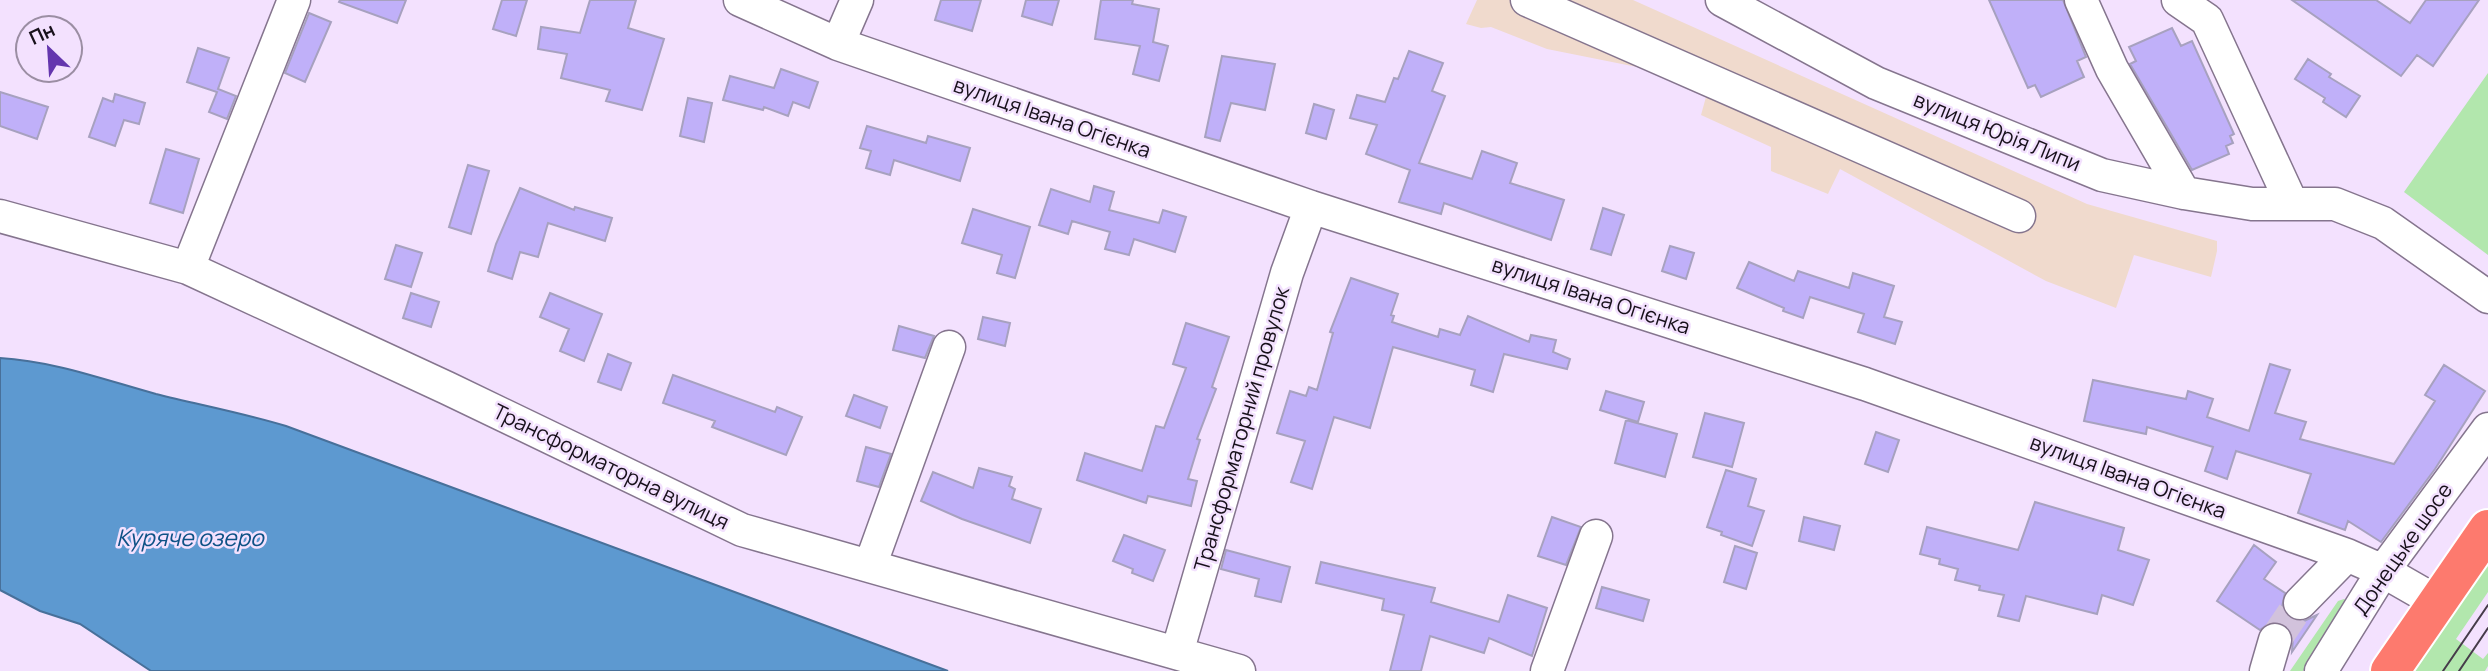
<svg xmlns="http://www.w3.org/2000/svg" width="2488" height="671" font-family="Manrope,sans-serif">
<rect width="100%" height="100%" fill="#f3e1fe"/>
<path fill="#f0dacd" d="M 1477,0 L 1633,0 L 2087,204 L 2217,241 L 2217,251 L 2211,277 L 2134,255 L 2116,308 L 2046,281 L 1840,169 L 1828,194 L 1771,171 L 1771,147 L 1701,115 L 1706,97 L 1642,68 L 1547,49 L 1491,27 L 1481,28 L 1466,24 Z"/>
<path fill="#b2e7ad" d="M 2488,73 L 2488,255 L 2404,192 Z
M 2488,564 L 2488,592 L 2456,639 L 2483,659 L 2488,653 L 2488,666 L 2485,671 L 2414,671 Z
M 2344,599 L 2347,601 L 2346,609 L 2303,671 L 2290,671 L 2338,601 Z"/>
<path fill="#5d99d0" stroke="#48709a" stroke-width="2" d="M 0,358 C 53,361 105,380 156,394 C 200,405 243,413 286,426 L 948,671 L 151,671 L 80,624 L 40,611 L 0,590 Z"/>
<path fill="#c0b0f9" stroke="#a7a1bf" stroke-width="2" d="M 340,0 L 406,0 L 397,23 L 339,2 Z
M 502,0 L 527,0 L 516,36 L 493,29 Z
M 590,0 L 636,0 L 628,28 L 664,39 L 642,110 L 606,101 L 610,90 L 561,78 L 567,54 L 538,49 L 541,27 L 580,33 Z
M 941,0 L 981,0 L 972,31 L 935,20 Z
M 1026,0 L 1059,0 L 1052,25 L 1022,16 Z
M 1101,0 L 1133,0 L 1132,4 L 1159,9 L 1153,42 L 1168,46 L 1159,81 L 1133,74 L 1140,46 L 1095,39 Z
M 1989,0 L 2063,0 L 2086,57 L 2077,61 L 2084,77 L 2041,97 L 2035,85 L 2028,88 Z
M 2292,0 L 2376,0 L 2410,23 L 2426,0 L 2479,0 L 2433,66 L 2417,55 L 2401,76 Z
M 309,13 L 331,22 L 305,82 L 285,73 Z
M 2172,28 L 2181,46 L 2192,41 L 2234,134 L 2230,136 L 2233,143 L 2226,146 L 2229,154 L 2192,170 L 2130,64 L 2136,61 L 2129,47 Z
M 198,48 L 229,58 L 218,89 L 236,96 L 227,119 L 209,112 L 217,92 L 187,82 Z
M 1409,51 L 1443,63 L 1432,91 L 1445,96 L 1419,163 L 1472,179 L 1482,151 L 1517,163 L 1510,183 L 1564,200 L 1551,240 L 1444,203 L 1441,214 L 1399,202 L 1410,170 L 1366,154 L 1377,125 L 1350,118 L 1357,95 L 1385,102 L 1394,78 L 1398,79 Z
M 1222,56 L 1275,64 L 1265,110 L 1231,103 L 1220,141 L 1205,137 Z
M 2308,59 L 2331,74 L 2329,77 L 2360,96 L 2346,117 L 2323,102 L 2325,98 L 2295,79 Z
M 781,69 L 818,82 L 809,108 L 793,102 L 788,116 L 764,107 L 763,110 L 723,100 L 730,76 L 774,88 Z
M 0,92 L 48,107 L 37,139 L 0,126 Z
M 115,94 L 145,103 L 139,124 L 124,120 L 115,146 L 89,137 L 103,98 L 113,102 Z
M 688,98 L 712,103 L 704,142 L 680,136 Z
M 1314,104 L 1334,110 L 1326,139 L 1306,133 Z
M 867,126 L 926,143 L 928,136 L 970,148 L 960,181 L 894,160 L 890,175 L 866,168 L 871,151 L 860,148 Z
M 166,149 L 199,159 L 183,213 L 150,203 Z
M 468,165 L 489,171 L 471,234 L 449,227 Z
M 1094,186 L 1114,192 L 1109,210 L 1159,223 L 1163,210 L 1186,217 L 1175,252 L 1134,239 L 1129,255 L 1105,249 L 1110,232 L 1072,221 L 1068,234 L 1039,225 L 1051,189 L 1090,202 Z
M 520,188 L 574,210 L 575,207 L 612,218 L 605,241 L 548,223 L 538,257 L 520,252 L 512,279 L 488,271 L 496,244 Z
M 1603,208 L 1624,215 L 1611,255 L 1591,249 Z
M 973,209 L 1030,227 L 1015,278 L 997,273 L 1002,255 L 962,243 Z
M 396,245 L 422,253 L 411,287 L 385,279 Z
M 1670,246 L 1694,253 L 1686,279 L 1662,271 Z
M 1749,262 L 1794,281 L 1798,271 L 1849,288 L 1853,273 L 1894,286 L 1884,317 L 1902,322 L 1895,344 L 1858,332 L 1864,314 L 1810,297 L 1803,318 L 1783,311 L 1784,308 L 1737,288 Z
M 1351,278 L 1398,294 L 1391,315 L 1394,316 L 1392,322 L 1438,337 L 1440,329 L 1460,335 L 1468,316 L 1529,342 L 1531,335 L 1556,340 L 1553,352 L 1570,359 L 1567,369 L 1504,354 L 1493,392 L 1471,385 L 1475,370 L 1393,347 L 1370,428 L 1334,417 L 1312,489 L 1291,482 L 1305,441 L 1277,433 L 1290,391 L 1306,396 L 1309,387 L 1317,390 L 1333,333 L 1330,332 Z
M 411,293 L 439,302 L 431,327 L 403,318 Z
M 550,293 L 602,314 L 584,361 L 560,351 L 569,329 L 540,317 Z
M 983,317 L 1010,323 L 1005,346 L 978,339 Z
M 1186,323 L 1229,337 L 1212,387 L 1216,389 L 1197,439 L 1200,440 L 1188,479 L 1197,481 L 1191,506 L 1148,496 L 1146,503 L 1077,480 L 1085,453 L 1142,471 L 1156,426 L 1164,428 L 1186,368 L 1173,364 Z
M 899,326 L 934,336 L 925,358 L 893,350 Z
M 608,354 L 631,363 L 621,390 L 598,382 Z
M 2270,364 L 2290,370 L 2275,413 L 2306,422 L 2300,439 L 2394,464 L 2435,401 L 2425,395 L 2444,365 L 2485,391 L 2435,469 L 2381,542 L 2348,521 L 2345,530 L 2298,513 L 2311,474 L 2236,451 L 2227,479 L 2205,471 L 2213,447 L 2147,427 L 2146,434 L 2084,421 L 2093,380 L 2186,399 L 2188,391 L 2213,399 L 2207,417 L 2249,431 Z
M 673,375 L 775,412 L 777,407 L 802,417 L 786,455 L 712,427 L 715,421 L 663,403 Z
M 1606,391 L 1644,402 L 1638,422 L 1600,410 Z
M 854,395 L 887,407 L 880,428 L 846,416 Z
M 1705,413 L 1744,423 L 1732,467 L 1693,457 Z
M 1626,420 L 1677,434 L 1665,477 L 1615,463 Z
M 1876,432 L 1899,440 L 1888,472 L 1865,464 Z
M 866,447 L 891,454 L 879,487 L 857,481 Z
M 979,468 L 1012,477 L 1009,486 L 1015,489 L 1012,499 L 1041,509 L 1030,543 L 962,519 L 921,501 L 933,472 L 973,488 Z
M 1726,470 L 1756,479 L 1748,506 L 1764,511 L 1752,546 L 1721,535 L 1722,532 L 1707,527 Z
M 2035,502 L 2124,528 L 2118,550 L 2149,560 L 2133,605 L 2102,595 L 2097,614 L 2026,596 L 2019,621 L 1998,616 L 2004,595 L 1979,590 L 1980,586 L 1955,580 L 1958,569 L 1939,564 L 1940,559 L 1920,554 L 1927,527 L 2018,550 Z
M 1552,517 L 1581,527 L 1566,565 L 1538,556 Z
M 1804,517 L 1840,526 L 1834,550 L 1799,541 Z
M 1124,535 L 1165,550 L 1153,581 L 1132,573 L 1133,569 L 1113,561 Z
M 2254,545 L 2276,562 L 2264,579 L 2285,593 L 2282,607 L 2287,616 L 2295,621 L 2304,621 L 2317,615 L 2292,652 L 2293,636 L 2288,627 L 2279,622 L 2271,622 L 2260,630 L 2217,601 Z
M 1735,546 L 1757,553 L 1746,589 L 1724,582 Z
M 1226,550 L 1290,567 L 1281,602 L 1255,596 L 1259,579 L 1221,569 Z
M 1321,562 L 1435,588 L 1431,602 L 1499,622 L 1508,595 L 1547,608 L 1532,656 L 1489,638 L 1484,653 L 1430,636 L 1421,671 L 1390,671 L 1404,615 L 1382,610 L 1384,599 L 1316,583 Z
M 1602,587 L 1649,600 L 1643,621 L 1596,608 Z"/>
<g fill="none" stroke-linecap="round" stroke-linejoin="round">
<path stroke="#d2c2dc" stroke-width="32" stroke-dasharray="32 16" stroke-linecap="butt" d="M 2275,640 L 2300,603"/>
<defs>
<path id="minor" d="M 740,0 L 838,44 L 1311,207 L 1865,384 L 2347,555 L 2383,571 L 2437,602
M 1527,0 L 2019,216
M 1722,0 L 1876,83 L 2102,175 L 2184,193 L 2252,204 L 2335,204 L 2383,223 L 2488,297
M 2081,0 L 2112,69 L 2184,193
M 2178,0 L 2207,20 L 2292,204
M 838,44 L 857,0
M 0,216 L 188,268 L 447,388 L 742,530 L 1239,671
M 188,268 L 294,0
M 870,566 L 949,347
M 2300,603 L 2347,555
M 1177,653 L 1287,273 L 1311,207
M 1547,671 L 1596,536
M 2266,671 L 2275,640
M 2321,671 L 2383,571 L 2488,429"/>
<path id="highway" d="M 2390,671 L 2488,529"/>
</defs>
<use href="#minor" stroke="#85758e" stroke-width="35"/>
<use href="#highway" stroke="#fff" stroke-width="42"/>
<use href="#minor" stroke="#fff" stroke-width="32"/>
<use href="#highway" stroke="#fd7a6e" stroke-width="38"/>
<path stroke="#463c4a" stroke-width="2" d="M 2443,671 L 2488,605
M 2459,671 L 2488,628"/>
</g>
<g text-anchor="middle" stroke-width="5" stroke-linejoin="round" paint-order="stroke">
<g font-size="21" fill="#18111b" stroke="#f3e1fe">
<text transform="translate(1052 118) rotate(19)" y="7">вулиця Івана Огієнка</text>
<text transform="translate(1997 132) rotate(22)" y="7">вулиця Юрія Липи</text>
<text transform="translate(1591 296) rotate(18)" y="7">вулиця Івана Огієнка</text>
<text transform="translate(1242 429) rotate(-74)" y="7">Трансформаторний провулок</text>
<text transform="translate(611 467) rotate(26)" y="7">Трансформаторна вулиця</text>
<text transform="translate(2128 477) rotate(20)" y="7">вулиця Івана Огієнка</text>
<text transform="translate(2403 549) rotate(-55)" y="7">Донецьке шосе</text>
</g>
<g font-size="23" font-style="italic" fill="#0e5286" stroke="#f3e1fe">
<text x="190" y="546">Куряче озеро</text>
</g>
</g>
<g transform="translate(49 49) rotate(335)"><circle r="33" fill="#f3e1fe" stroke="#9b8ea3" stroke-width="2"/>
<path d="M0-5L12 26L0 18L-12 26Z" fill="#6436ae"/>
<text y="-10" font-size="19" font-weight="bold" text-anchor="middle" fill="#18111b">Пн</text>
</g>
</svg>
